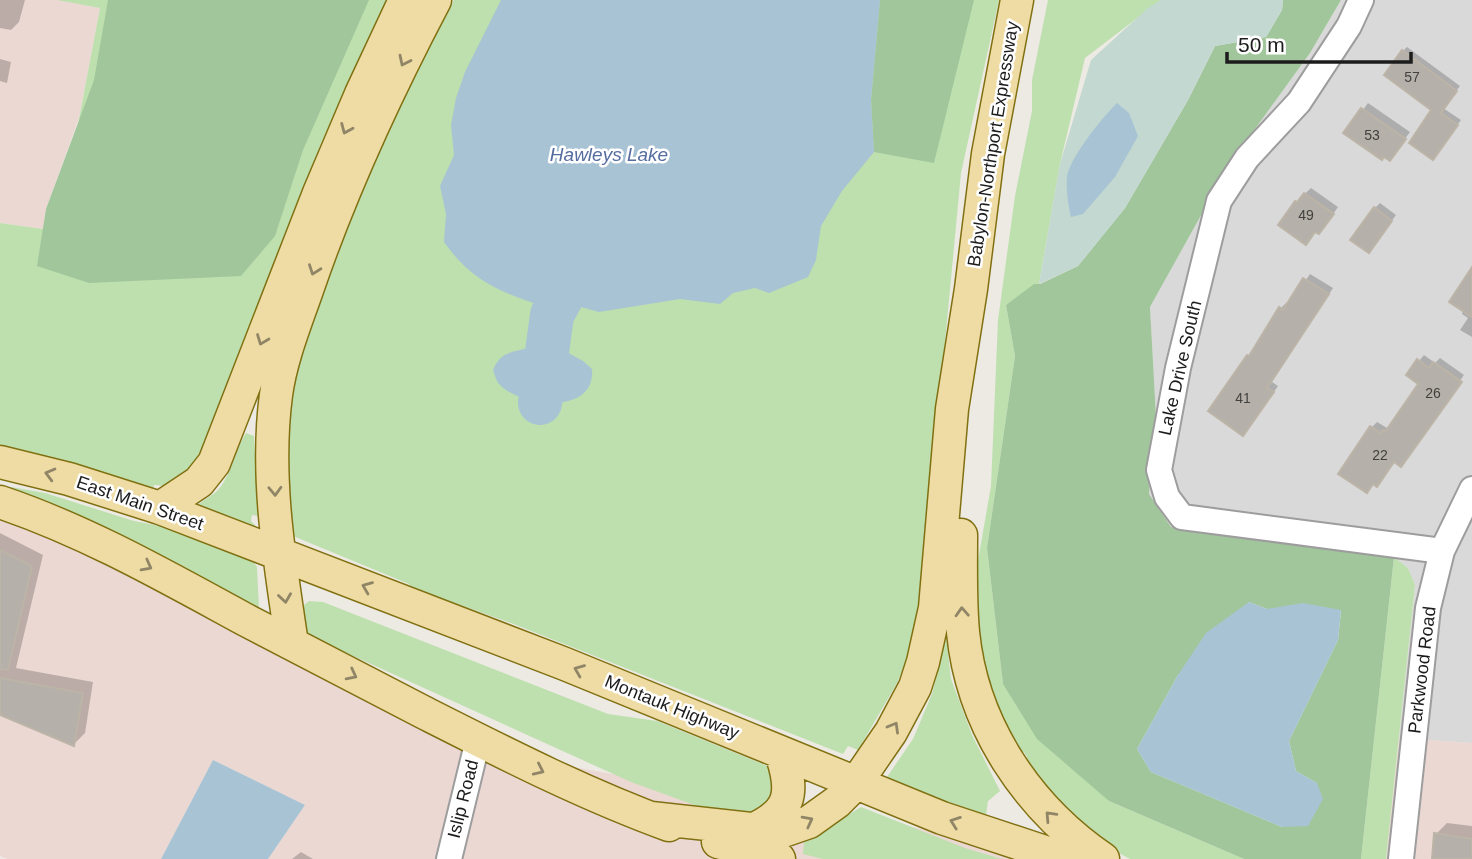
<svg xmlns="http://www.w3.org/2000/svg" width="1472" height="859" font-family="Helvetica,sans-serif">
<rect width="100%" height="100%" fill="#eceae3"/>
<path fill="#dad9d9" d="M 1341,0 L 1472,0 L 1472,743 L 1399,738 L 1415,585 L 1408,568 L 1394,557 L 1171,527 L 1149,494 L 1156,417 L 1150,307 L 1229,165 L 1310,53 Z"/>
<path fill="#ebd8d3" d="M 0,0 L 59,0 L 100,8 L 79,118 L 46,209 L 43,229 L 0,223 Z
M 0,510 L 83,544 L 466,748 L 1091,859 L 268,859 L 305,805 L 213,760 L 161,859 L 7,859 L 0,856 Z
M 1399,738 L 1472,743 L 1472,859 L 1386,859 Z"/>
<path fill="#bee0ae" d="M 57,0 L 388,0 L 321,143 L 248,333 L 205,461 L 175,487 L 154,485 L 152,495 L 0,450 L 0,223 L 43,229 L 57,235 L 100,8 Z
M 454,0 L 999,0 L 961,173 L 917,638 L 896,685 L 858,750 L 848,746 L 843,754 L 511,623 L 410,587 L 409,584 L 293,536 L 294,530 L 288,526 L 287,399 L 308,327 L 351,209 L 433,37 Z
M 1048,0 L 1161,0 L 1085,58 L 1060,164 L 1039,284 L 1006,305 L 1015,356 L 987,548 L 1003,684 L 1109,801 L 1244,859 L 1130,859 L 1100,843 L 1019,763 L 1027,757 L 1024,752 L 1014,753 L 999,723 L 977,641 L 975,578 L 991,486 L 998,320 L 1015,196 L 1032,111 L 1032,80 Z
M 246,433 L 254,436 L 258,516 L 252,515 L 251,521 L 259,529 L 195,507 C 202,501 212,496 218,490 C 232,474 234,451 246,433 Z
M 11,487 L 45,493 L 134,521 L 176,529 L 250,557 L 257,567 L 259,609 L 11,491 Z
M 1394,557 L 1408,568 L 1415,585 L 1386,859 L 1361,859 Z
M 309,601 L 323,602 L 608,714 L 657,721 L 770,767 L 782,793 L 759,817 L 730,818 L 631,782 L 307,635 L 297,622 L 299,609 Z
M 946,637 L 951,679 L 972,735 L 1000,791 L 988,801 L 986,815 L 974,814 L 887,777 L 913,739 L 932,694 Z
M 861,807 L 965,848 L 1002,859 L 823,859 L 803,854 L 804,842 Z"/>
<path fill="#a1c69c" fill-rule="evenodd" d="M 108,0 L 369,0 L 303,150 L 275,236 L 241,276 L 89,283 L 37,266 L 46,209 L 94,80 Z
M 880,0 L 974,0 L 934,163 L 874,152 L 871,100 Z
M 1283,0 L 1341,0 L 1310,53 L 1229,165 L 1150,307 L 1156,417 L 1149,494 L 1171,527 L 1394,557 L 1361,859 L 1244,859 L 1109,801 L 1037,739 L 1003,684 L 987,548 L 1015,356 L 1006,305 L 1034,284 L 1040,284 L 1078,266 L 1125,208 L 1188,100 L 1215,46 L 1266,37 L 1282,10 ZM 1249,602 L 1267,609 L 1341,611 L 1338,640 L 1289,741 L 1296,771 L 1317,783 L 1282,827 L 1151,772 L 1137,749 L 1178,675 Z"/>
<path fill="#c2d8d1" d="M 1161,0 L 1283,0 L 1282,10 L 1266,37 L 1215,46 L 1188,100 L 1125,208 L 1078,266 L 1039,284 L 1060,164 L 1091,60 L 1148,8 Z"/>
<path fill="#a8c3d4" d="M 501,0 L 880,0 L 871,100 L 874,152 L 842,191 L 821,226 L 816,260 L 808,277 L 769,293 L 755,288 L 733,293 L 720,304 L 680,299 L 599,312 L 577,306 L 565,307 L 562,315 L 540,313 L 539,305 C 497,291 470,279 444,242 L 446,214 L 440,186 L 454,155 L 451,125 L 456,98 L 465,72 Z
M 1117,103 L 1129,113 L 1138,136 L 1115,177 L 1083,214 L 1071,217 C 1068,204 1066,190 1067,177 C 1070,157 1102,118 1117,103 Z
M 539,325 L 560,327 L 563,350 L 583,361 L 592,369 C 596,415 523,408 500,385 C 496,381 495,375 493,370 C 500,352 512,352 529,348 Z
M 1249,602 L 1267,609 L 1303,603 L 1341,610 L 1338,640 L 1289,741 L 1296,771 L 1317,783 L 1323,799 L 1308,826 L 1282,827 L 1151,772 L 1137,749 L 1178,675 L 1206,633 Z
M 213,760 L 305,805 L 268,859 L 161,859 Z"/>
<path fill="#0003" d="M 0,0 L 25,0 L 19,22 L 11,30 L 0,28 Z
M 1407,47 L 1460,86 L 1443,108 L 1461,120 L 1437,153 L 1434,110 L 1403,51 Z
M 0,59 L 11,62 L 7,83 L 0,81 Z
M 1368,103 L 1410,132 L 1390,159 L 1346,133 Z
M 1311,188 L 1338,207 L 1325,226 L 1316,230 L 1312,237 L 1281,224 L 1296,202 Z
M 1380,203 L 1396,215 L 1374,245 L 1375,208 Z
M 1472,273 L 1472,337 L 1460,330 L 1468,318 L 1462,314 Z
M 1310,274 L 1333,288 L 1272,382 L 1278,386 L 1248,429 L 1248,356 L 1280,309 L 1286,303 L 1289,305 Z
M 1424,355 L 1435,363 L 1440,358 L 1464,375 L 1403,461 L 1395,460 L 1366,491 L 1372,427 L 1377,422 L 1387,428 L 1421,383 L 1408,374 Z
M 0,533 L 43,555 L 16,668 L 93,682 L 85,733 L 74,744 L 0,713 Z
M 1447,823 L 1472,826 L 1472,859 L 1433,859 L 1436,834 Z
M 301,852 L 313,859 L 292,859 Z"/>
<g fill="none" stroke-linecap="round" stroke-linejoin="round">
<path stroke="#a8c3d4" stroke-width="44" d="M 540,403 L 552,315 L 581,261"/>
</g>
<path fill="#b5b0a9" stroke="#bcb4a7" stroke-width="2" d="M 1402,50 L 1457,91 L 1441,113 L 1458,125 L 1433,160 L 1409,143 L 1431,110 L 1384,75 Z
M 1361,108 L 1406,139 L 1390,161 L 1384,157 L 1382,160 L 1343,133 Z
M 1304,193 L 1334,214 L 1319,234 L 1315,232 L 1306,245 L 1278,225 L 1295,201 L 1297,202 Z
M 1374,207 L 1392,221 L 1369,253 L 1350,240 Z
M 1472,267 L 1472,317 L 1449,302 Z
M 1303,278 L 1329,294 L 1267,388 L 1274,392 L 1243,436 L 1208,411 L 1247,355 L 1249,356 L 1279,307 L 1283,310 Z
M 1417,359 L 1429,368 L 1433,362 L 1462,382 L 1401,467 L 1394,462 L 1377,487 L 1373,484 L 1367,493 L 1338,474 L 1370,426 L 1381,433 L 1383,430 L 1385,432 L 1418,384 L 1406,375 Z
M 0,550 L 32,566 L 8,670 L 0,669 Z
M 0,678 L 83,693 L 74,746 L 0,715 Z
M 1434,833 L 1472,839 L 1472,859 L 1432,859 Z"/>
<g fill="none" stroke-linecap="round" stroke-linejoin="round">
<defs>
<path id="minor" d="M 1361,0 L 1349,26 L 1299,102 L 1247,158 L 1219,201 L 1178,368 L 1159,470 L 1167,497 L 1182,517 L 1442,551
M 449,859 L 478,740
M 1401,859 L 1428,608 L 1442,551 L 1472,489"/>
<path id="major" d="M 0,462 L 69,479 L 160,508 L 565,664 L 942,818 L 1066,859
M 0,502 C 86,531 165,576 244,619 C 304,650 364,681 423,712 C 504,753 584,794 669,825
M 160,508 L 199,482 L 214,463 L 319,193 L 361,94 L 405,0
M 961,535 C 961,567 960,600 963,632 C 972,725 1027,807 1103,859
M 292,644 C 280,563 265,477 276,395 C 281,358 296,322 308,287 C 342,188 386,93 435,0
M 651,818 L 780,832 L 809,822 L 837,802 L 856,783 L 891,732 L 915,687 L 923,662 L 935,608 L 952,409 L 971,289 L 988,154 L 1017,0
M 750,831 C 791,813 795,794 781,753
M 718,842 L 779,859"/>
</defs>
<use href="#minor" stroke="#9d9d9d" stroke-width="28"/>
<use href="#major" stroke="#817012" stroke-width="35"/>
<use href="#minor" stroke="#fff" stroke-width="24"/>
<use href="#major" stroke="#efdca4" stroke-width="32"/>
</g>
<defs><path id="oneway-chevron" d="M-2-3.5L2.5 0L-2 3.5" fill="none" stroke-width="1.6" stroke-linecap="round" stroke-linejoin="round" transform="scale(1.75)"/></defs>
<g stroke="#908667">
<use href="#oneway-chevron" transform="translate(404 61) rotate(116)"/>
<use href="#oneway-chevron" transform="translate(346 129) rotate(113)"/>
<use href="#oneway-chevron" transform="translate(314 270) rotate(110)"/>
<use href="#oneway-chevron" transform="translate(262 340) rotate(111)"/>
<use href="#oneway-chevron" transform="translate(50 474) rotate(-165)"/>
<use href="#oneway-chevron" transform="translate(275 491) rotate(88)"/>
<use href="#oneway-chevron" transform="translate(147 566) rotate(28)"/>
<use href="#oneway-chevron" transform="translate(367 587) rotate(-158)"/>
<use href="#oneway-chevron" transform="translate(285 598) rotate(82)"/>
<use href="#oneway-chevron" transform="translate(962 612) rotate(-93)"/>
<use href="#oneway-chevron" transform="translate(579 670) rotate(-158)"/>
<use href="#oneway-chevron" transform="translate(352 675) rotate(27)"/>
<use href="#oneway-chevron" transform="translate(894 727) rotate(-60)"/>
<use href="#oneway-chevron" transform="translate(539 770) rotate(25)"/>
<use href="#oneway-chevron" transform="translate(1050 816) rotate(-133)"/>
<use href="#oneway-chevron" transform="translate(808 821) rotate(-28)"/>
<use href="#oneway-chevron" transform="translate(955 822) rotate(-160)"/>
</g>
<g text-anchor="middle" stroke-width="5" stroke-linejoin="round" paint-order="stroke">
<g font-size="14" fill="#42413f">
<text x="1412" y="82">57</text>
<text x="1372" y="140">53</text>
<text x="1306" y="220">49</text>
<text x="1433" y="398">26</text>
<text x="1243" y="403">41</text>
<text x="1380" y="460">22</text>
</g>
<g font-size="18" fill="#1c1c1c" stroke="#fff">
<text transform="translate(993 144) rotate(-81)" y="6">Babylon-Northport Expressway</text>
<text transform="translate(1180 368) rotate(-77)" y="6">Lake Drive South</text>
<text transform="translate(140 503) rotate(19)" y="6">East Main Street</text>
<text transform="translate(1422 670) rotate(-83)" y="6">Parkwood Road</text>
<text transform="translate(672 707) rotate(22)" y="6">Montauk Highway</text>
<text transform="translate(463 799) rotate(-76)" y="6">Islip Road</text>
</g>
<g font-size="19" font-style="italic" fill="#556d9f" stroke="#fff">
<text x="609" y="161">Hawleys Lake</text>
</g>
</g>
<path d="M1227 52v10h184v-10" fill="none" stroke="#1c1c1c" stroke-width="3.5"/>
<text x="1238" y="52" font-size="21" fill="#1c1c1c" stroke="#ffffff" stroke-width="5" paint-order="stroke">50 m</text>
</svg>
